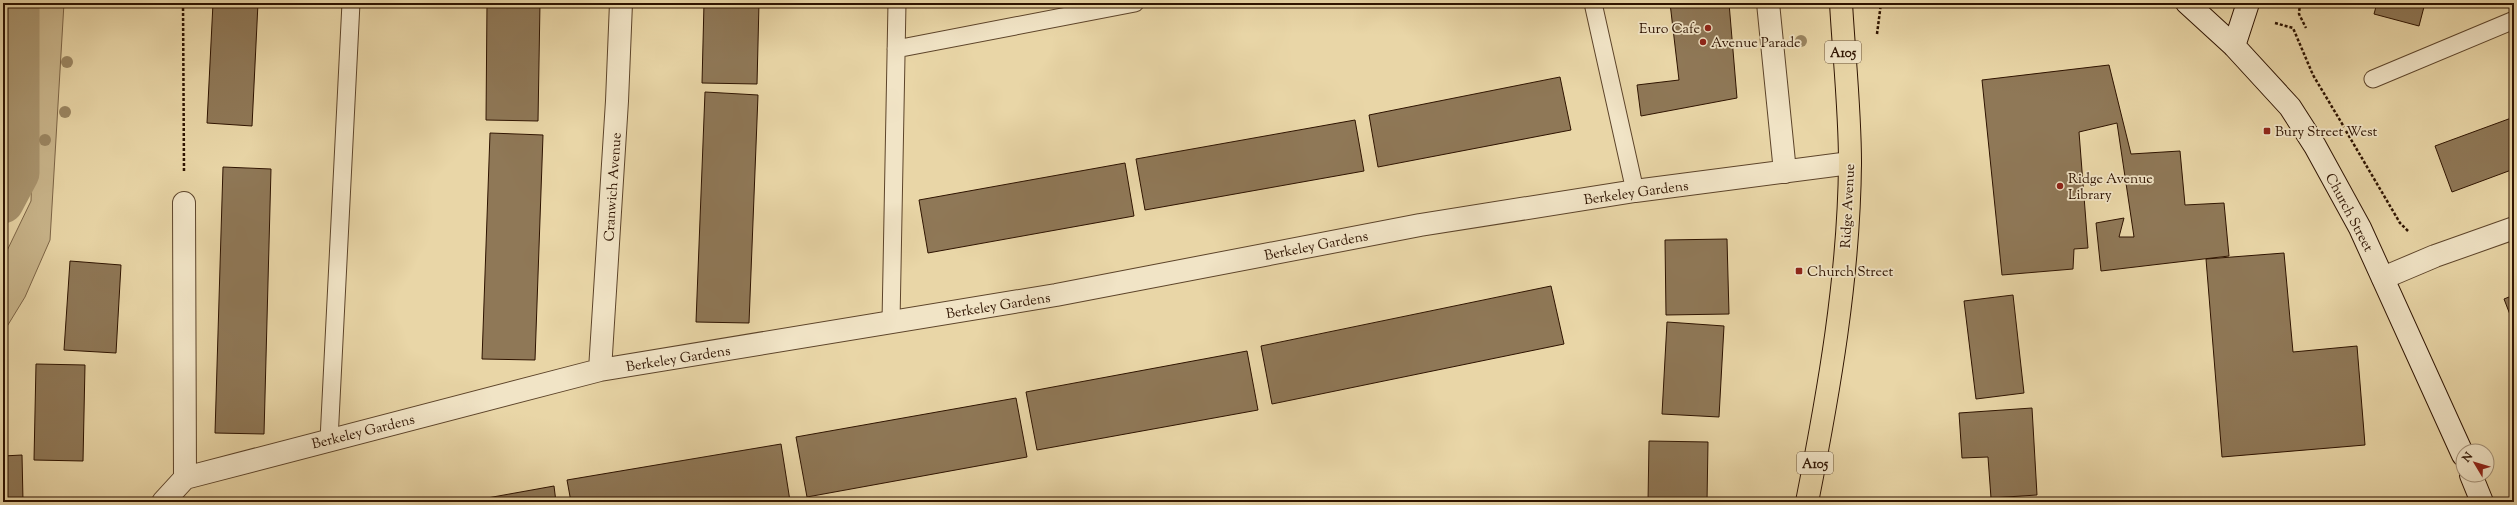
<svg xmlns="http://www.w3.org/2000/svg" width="2517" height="505" font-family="'Sorts Mill Goudy',serif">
<rect width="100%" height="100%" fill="#e9d6a7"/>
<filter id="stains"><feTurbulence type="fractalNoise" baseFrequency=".005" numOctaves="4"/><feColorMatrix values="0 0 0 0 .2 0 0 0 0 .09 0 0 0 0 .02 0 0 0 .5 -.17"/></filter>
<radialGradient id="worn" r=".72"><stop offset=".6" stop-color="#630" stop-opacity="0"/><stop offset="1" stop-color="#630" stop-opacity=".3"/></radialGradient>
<path fill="#c9b58b" stroke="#7c6446" d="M 37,3 L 64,3 L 50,240 L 25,297 L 3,333 L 3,259 L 31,201 Z"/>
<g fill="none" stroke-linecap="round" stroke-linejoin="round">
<path stroke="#a9946e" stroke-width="41" d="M 3,203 L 19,173 L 19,3"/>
</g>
<path fill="#8f7857" stroke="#2e1300" d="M 213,3 L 258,3 L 252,126 L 207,123 Z
M 487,3 L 540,3 L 538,121 L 486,120 Z
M 704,3 L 759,3 L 757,84 L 702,83 Z
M 1670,3 L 1729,3 L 1737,98 L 1641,116 L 1637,85 L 1679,80 Z
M 2377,3 L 2425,3 L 2419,26 L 2374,14 Z
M 2109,65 L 2131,154 L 2180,151 L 2185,205 L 2224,203 L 2229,256 L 2101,271 L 2096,223 L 2124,218 L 2119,237 L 2134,237 L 2117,123 L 2079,132 L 2088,248 L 2074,249 L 2073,269 L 2002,275 L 1982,80 Z
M 1560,77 L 1571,130 L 1378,167 L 1369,115 Z
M 705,92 L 758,95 L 749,323 L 696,322 Z
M 2514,117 L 2514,169 L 2452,192 L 2435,146 Z
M 1355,120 L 1364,171 L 1145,210 L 1136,159 Z
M 490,133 L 543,135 L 535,360 L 482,359 Z
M 1125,163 L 1134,216 L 928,253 L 919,200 Z
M 223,167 L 271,169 L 264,434 L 215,433 Z
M 1727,239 L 1729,314 L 1666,315 L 1665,240 Z
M 2284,253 L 2293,352 L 2357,346 L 2365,445 L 2222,457 L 2206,259 Z
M 70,261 L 121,265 L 116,353 L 64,350 Z
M 1551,286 L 1564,344 L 1272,404 L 1261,346 Z
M 2013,295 L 2024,393 L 1976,399 L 1964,301 Z
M 2514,295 L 2514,325 L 2504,299 Z
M 1667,322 L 1724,326 L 1719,417 L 1662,414 Z
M 1247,351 L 1258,410 L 1037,450 L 1026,392 Z
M 36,364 L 85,365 L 83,461 L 34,460 Z
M 1016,398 L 1027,457 L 807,497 L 796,437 Z
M 2032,408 L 2037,495 L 1991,498 L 1988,457 L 1962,458 L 1959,413 Z
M 1649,441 L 1708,442 L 1707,502 L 1648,502 Z
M 781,444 L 790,501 L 571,502 L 567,480 Z
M 22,455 L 23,501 L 3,502 L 3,456 Z
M 554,486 L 556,502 L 465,502 Z"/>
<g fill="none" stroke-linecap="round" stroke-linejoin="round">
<defs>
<path id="lane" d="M 1593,3 L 1635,191
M 896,49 L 1135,3
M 2373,79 L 2514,20
M 891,322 L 897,3
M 329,440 L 351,3"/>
<path id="street" d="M 1768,3 L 1785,172
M 184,203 L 185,478
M 2383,278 L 2435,256 L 2514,228
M 600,370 L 617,101 L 621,3
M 163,502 L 185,478 L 600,370 L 1056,295 L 1420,225 L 1635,191 L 1850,163"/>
<path id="secondary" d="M 2187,3 L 2234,46 L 2290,107 L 2315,146 L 2360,228 L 2463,455
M 2234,46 L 2248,3
M 2471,475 L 2482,502"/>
<path id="primary" d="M 1807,502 C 1829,391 1849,277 1850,163 C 1850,110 1844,56 1841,3"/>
</defs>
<use href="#lane" stroke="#5d442a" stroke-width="19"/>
<use href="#street" stroke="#5d442a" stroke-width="24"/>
<use href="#secondary" stroke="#2e1300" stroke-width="24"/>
<use href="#primary" stroke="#2e1300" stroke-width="24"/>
<path stroke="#2e1300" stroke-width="2.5" stroke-dasharray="3 2" stroke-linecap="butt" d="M 183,3 L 184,172
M 2300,3 L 2299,14 L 2306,28
M 2275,23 L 2293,28 L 2313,75 L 2344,127
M 1877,34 L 1881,3
M 2346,131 L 2400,223 L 2409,232"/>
<use href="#lane" stroke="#f1e4c6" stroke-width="17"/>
<use href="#street" stroke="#f1e4c6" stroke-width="22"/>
<use href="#secondary" stroke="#f1e4c6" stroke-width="22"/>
<use href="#primary" stroke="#e9d6a7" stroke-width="22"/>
</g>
<g fill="#9b8662">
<circle cx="1801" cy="41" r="6"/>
<circle cx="67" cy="62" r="6"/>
<circle cx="65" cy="112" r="6"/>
<circle cx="45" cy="140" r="6"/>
</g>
<g fill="#8f2418" stroke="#f1e4c6" stroke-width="1.5">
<circle cx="1708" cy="28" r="4"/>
<circle cx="1703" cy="42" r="4"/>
<rect x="2263" y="127" width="8" height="8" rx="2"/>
<circle cx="2060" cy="186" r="4"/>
<rect x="1795" y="267" width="8" height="8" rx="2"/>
</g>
<g text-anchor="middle" stroke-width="3.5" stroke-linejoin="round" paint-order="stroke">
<g fill="#f1e4c6" stroke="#68523b" stroke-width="1">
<rect x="1825" y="41" width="36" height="22" rx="3"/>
<rect x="1797" y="452" width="36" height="22" rx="3"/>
</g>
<g font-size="13" font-weight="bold" fill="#2e1300">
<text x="1843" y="57">A105</text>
<text x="1815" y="468">A105</text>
</g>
<g font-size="14" fill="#2e1300" stroke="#f1e4c6" text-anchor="start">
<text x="1700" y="33" text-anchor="end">Euro Cafe</text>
<text x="1711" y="47">Avenue Parade</text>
<text x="2275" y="136">Bury Street West</text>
<text x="2068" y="183">Ridge Avenue<tspan x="2068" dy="16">Library</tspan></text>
<text x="1807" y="276">Church Street</text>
</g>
<g font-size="14" fill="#2e1300" stroke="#f1e4c6">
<text transform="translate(612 187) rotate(-86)" y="5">Cranwich Avenue</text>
<text transform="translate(1636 192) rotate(-8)" y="5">Berkeley Gardens</text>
<text transform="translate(1847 206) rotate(-87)" y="5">Ridge Avenue</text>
<text transform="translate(2350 212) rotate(62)" y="5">Church Street</text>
<text transform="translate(1316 245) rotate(-11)" y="5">Berkeley Gardens</text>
<text transform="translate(998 305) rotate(-9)" y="5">Berkeley Gardens</text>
<text transform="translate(678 358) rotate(-9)" y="5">Berkeley Gardens</text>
<text transform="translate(363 431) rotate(-14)" y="5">Berkeley Gardens</text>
</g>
</g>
<rect width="2517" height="505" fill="none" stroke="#e9d6a7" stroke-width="16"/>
<rect x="4" y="4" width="2509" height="497" fill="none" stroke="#2e1300" stroke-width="2"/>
<rect x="8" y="8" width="2501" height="489" fill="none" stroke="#2e1300"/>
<g transform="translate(2475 463) rotate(308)"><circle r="19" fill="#f1e4c6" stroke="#a39077"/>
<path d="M0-3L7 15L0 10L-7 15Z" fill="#8f2418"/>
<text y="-6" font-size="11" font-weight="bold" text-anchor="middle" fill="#2e1300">N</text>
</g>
<rect width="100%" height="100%" filter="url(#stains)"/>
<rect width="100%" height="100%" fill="url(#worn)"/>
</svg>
